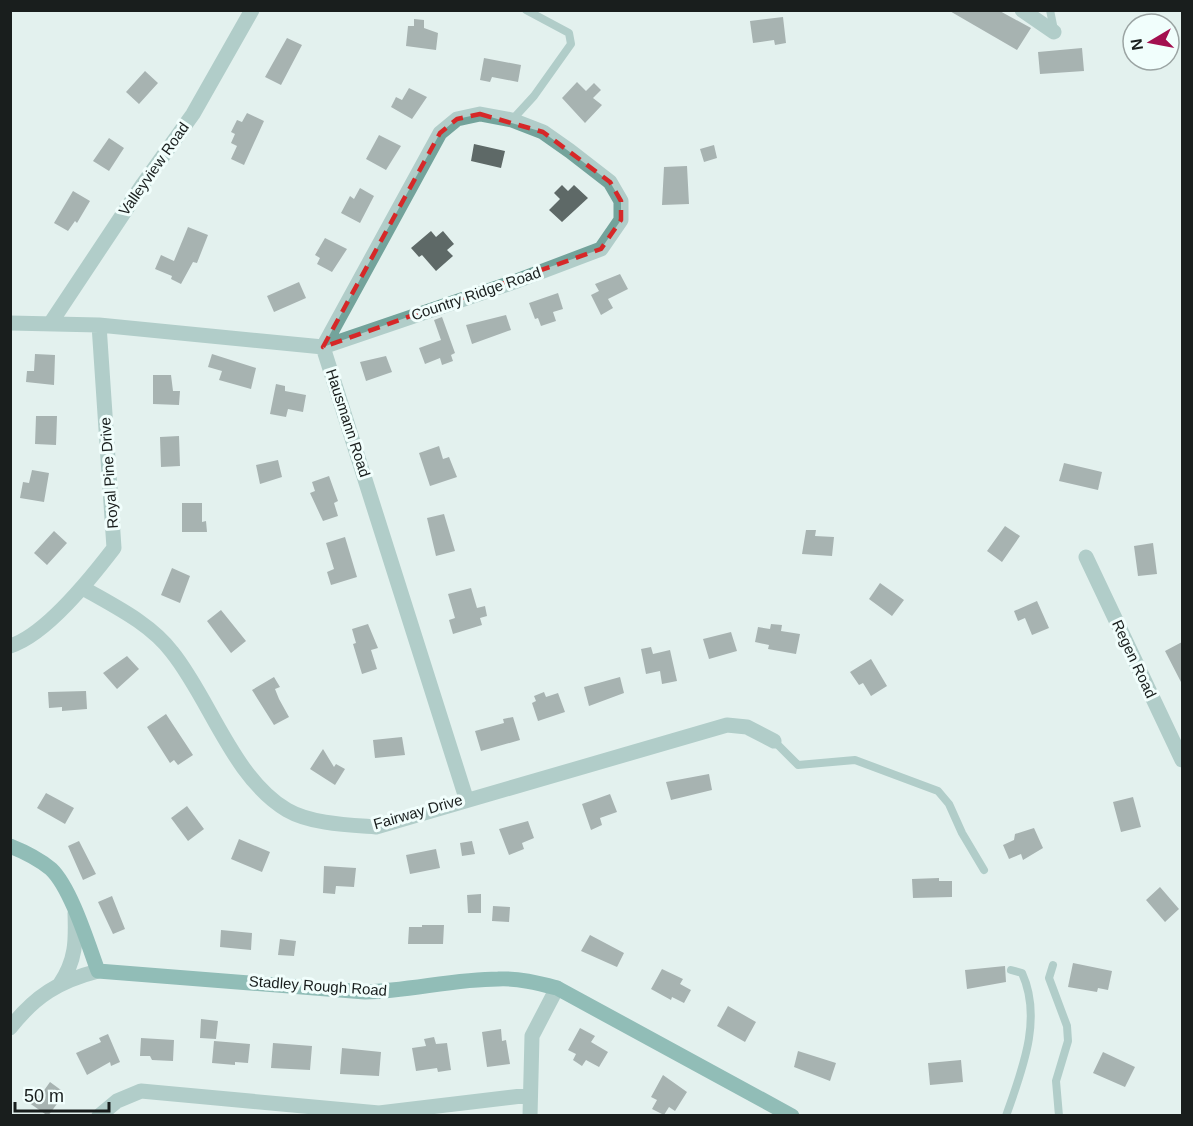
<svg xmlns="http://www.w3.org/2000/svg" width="1193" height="1126" font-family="Arial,sans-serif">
<rect width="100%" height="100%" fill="#e3f1ee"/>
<path fill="#5e6967" d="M 948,10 L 998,10 L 1031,28 L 1017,50 Z
M 783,17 L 786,43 L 775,45 L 774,40 L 753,43 L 750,21 Z
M 414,19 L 424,20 L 424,28 L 438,33 L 436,50 L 406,46 L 408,26 L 414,26 Z
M 287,38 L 302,45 L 281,85 L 265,77 Z
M 1082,48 L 1084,71 L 1040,74 L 1038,52 Z
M 484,58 L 521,65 L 518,82 L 492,77 L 490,82 L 480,80 Z
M 145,71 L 158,83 L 139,104 L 126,92 Z
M 577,82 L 586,91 L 594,83 L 601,90 L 593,98 L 602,105 L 585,123 L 562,98 Z
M 409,88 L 427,97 L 412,119 L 391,107 L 396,97 L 402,100 Z
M 247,113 L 264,121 L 244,165 L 231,159 L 237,146 L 231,143 L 235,134 L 231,132 L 237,120 L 242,122 Z
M 379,135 L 401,146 L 386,170 L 366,159 Z
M 109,138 L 124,148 L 109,171 L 93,161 Z
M 474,144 L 505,151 L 501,168 L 471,161 Z
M 714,145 L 717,158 L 704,162 L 700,149 Z
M 687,166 L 689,204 L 662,205 L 664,167 Z
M 562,185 L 568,191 L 574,185 L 588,198 L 562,222 L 549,210 L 560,199 L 554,193 Z
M 360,188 L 374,196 L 360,223 L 341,213 L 350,196 L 354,199 Z
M 73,191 L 90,201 L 77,223 L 75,221 L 68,231 L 54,223 Z
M 188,227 L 208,235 L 197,263 L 193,262 L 181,284 L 171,279 L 172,276 L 155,269 L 161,255 L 174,261 Z
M 431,231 L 436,237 L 443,231 L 454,244 L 447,250 L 453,256 L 436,271 L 422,255 L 419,257 L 411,248 Z
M 325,238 L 347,249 L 332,272 L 317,264 L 320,258 L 315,255 Z
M 620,274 L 628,289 L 608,299 L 613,308 L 601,315 L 591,295 L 599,291 L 595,284 Z
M 299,282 L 306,298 L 274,312 L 267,296 Z
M 558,293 L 563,309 L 553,312 L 556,321 L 541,326 L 538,318 L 535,319 L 529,303 Z
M 506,315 L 511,330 L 472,344 L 466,325 Z
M 442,317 L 455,353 L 451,355 L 453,361 L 442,365 L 440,358 L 425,364 L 419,348 L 441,340 L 434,320 Z
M 35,354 L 55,355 L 54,385 L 26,382 L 27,371 L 34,371 Z
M 212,354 L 256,368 L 251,389 L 219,380 L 222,371 L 208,367 Z
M 386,356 L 392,372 L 366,381 L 360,362 Z
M 153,375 L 171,375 L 173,391 L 180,391 L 179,405 L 153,404 Z
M 276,384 L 285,386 L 285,391 L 306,395 L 303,412 L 288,409 L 286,417 L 270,414 Z
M 36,416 L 57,416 L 56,445 L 35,444 Z
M 179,436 L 180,466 L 161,467 L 160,437 Z
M 439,446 L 443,459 L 449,457 L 457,477 L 430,486 L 419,453 Z
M 278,460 L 282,477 L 260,484 L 256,465 Z
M 1064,463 L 1102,472 L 1098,490 L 1059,481 Z
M 32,470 L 49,473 L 44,502 L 20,498 L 23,482 L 29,483 Z
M 329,476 L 338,501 L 334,503 L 338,516 L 323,521 L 310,493 L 315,491 L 312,482 Z
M 182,503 L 202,503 L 202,522 L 206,521 L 207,532 L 182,532 Z
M 444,514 L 455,551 L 436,556 L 427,518 Z
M 1005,526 L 1020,536 L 1002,562 L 987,551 Z
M 806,530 L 816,530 L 815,536 L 834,537 L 832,556 L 802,554 Z
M 54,531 L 67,543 L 47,565 L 34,553 Z
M 345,537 L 357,577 L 331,585 L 327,572 L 334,569 L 326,543 Z
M 1153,543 L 1157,574 L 1138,576 L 1134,546 Z
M 172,568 L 190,576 L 180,603 L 161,595 Z
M 880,583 L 904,600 L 892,616 L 869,599 Z
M 471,588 L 477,608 L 485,606 L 487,616 L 480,618 L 482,625 L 453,634 L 449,620 L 455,618 L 448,594 Z
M 1037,601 L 1049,628 L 1032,635 L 1025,618 L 1018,621 L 1014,611 Z
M 221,610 L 246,641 L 231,653 L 207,621 Z
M 368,624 L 378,648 L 371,650 L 377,669 L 362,674 L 353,644 L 356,643 L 352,629 Z
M 771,624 L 782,625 L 781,631 L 800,634 L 796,654 L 768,649 L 769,645 L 755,642 L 758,627 L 770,629 Z
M 731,632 L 737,651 L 709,659 L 703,639 Z
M 1182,642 L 1182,684 L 1165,651 Z
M 651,647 L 653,654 L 670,650 L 677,681 L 662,684 L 660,671 L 646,674 L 641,649 Z
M 127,656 L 139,669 L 117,689 L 103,673 Z
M 871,659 L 887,686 L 871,696 L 863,683 L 859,685 L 850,672 Z
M 274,677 L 280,687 L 275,689 L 279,699 L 289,717 L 274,725 L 252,690 Z
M 620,677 L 624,693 L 589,706 L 584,687 Z
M 86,691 L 87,709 L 62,711 L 62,707 L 49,708 L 48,692 Z
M 544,692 L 546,697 L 558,693 L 565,712 L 538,721 L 532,703 L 536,701 L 534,696 Z
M 166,714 L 193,755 L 178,765 L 174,760 L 170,763 L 147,727 Z
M 513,717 L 520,740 L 481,751 L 475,731 L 504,723 L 503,719 Z
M 402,737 L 405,755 L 375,758 L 373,740 Z
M 323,749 L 334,767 L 336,764 L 345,769 L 335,785 L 310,769 Z
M 709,774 L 712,790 L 671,800 L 666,782 Z
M 46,793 L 74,808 L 65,824 L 37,808 Z
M 610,794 L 617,812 L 600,818 L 602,825 L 591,830 L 582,804 Z
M 1133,797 L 1141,827 L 1121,832 L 1113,802 Z
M 187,806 L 204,829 L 188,841 L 171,818 Z
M 528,821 L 534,838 L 522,843 L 524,849 L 509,855 L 499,829 Z
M 1034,828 L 1043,848 L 1023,860 L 1021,854 L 1009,859 L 1003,845 L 1014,840 L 1015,834 Z
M 239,839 L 270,852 L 262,872 L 231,859 Z
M 79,841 L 96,874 L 83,880 L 68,846 Z
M 472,841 L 475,854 L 462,856 L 460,843 Z
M 436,849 L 440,868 L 410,874 L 406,855 Z
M 324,866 L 356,868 L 354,887 L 336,886 L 335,894 L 323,893 Z
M 939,878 L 939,881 L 952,881 L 952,897 L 913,898 L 912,879 Z
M 1160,887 L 1179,909 L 1165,922 L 1146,900 Z
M 481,894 L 481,913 L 468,913 L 467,895 Z
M 112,896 L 125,929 L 113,934 L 98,902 Z
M 493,906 L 510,907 L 509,922 L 492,921 Z
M 422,925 L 444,925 L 443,944 L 408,944 L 409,927 L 422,927 Z
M 221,930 L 252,933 L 251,950 L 220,947 Z
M 590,935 L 624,953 L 617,967 L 581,951 Z
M 280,939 L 296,941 L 294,956 L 278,955 Z
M 1073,963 L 1112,971 L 1108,990 L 1098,988 L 1097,992 L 1068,987 Z
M 1005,966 L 1006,982 L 967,989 L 965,970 Z
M 662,969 L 683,979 L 680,984 L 691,990 L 684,1003 L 672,997 L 671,1000 L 651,989 Z
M 728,1006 L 756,1022 L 745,1042 L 717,1026 Z
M 201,1019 L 218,1021 L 216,1039 L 200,1038 Z
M 580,1028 L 595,1036 L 591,1042 L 608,1052 L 599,1067 L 586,1060 L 582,1066 L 573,1060 L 576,1054 L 568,1050 Z
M 501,1029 L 502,1041 L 506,1040 L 510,1064 L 487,1067 L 482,1032 Z
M 108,1034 L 120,1062 L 111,1066 L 110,1062 L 87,1075 L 76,1053 L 101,1042 L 99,1038 Z
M 434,1037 L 436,1044 L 447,1043 L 451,1070 L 438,1072 L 437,1068 L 416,1071 L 412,1048 L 426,1046 L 424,1039 Z
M 141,1038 L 174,1040 L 173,1061 L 152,1060 L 150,1056 L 140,1056 Z
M 214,1041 L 250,1044 L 248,1063 L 235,1062 L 235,1065 L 212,1063 Z
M 273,1043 L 312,1046 L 310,1070 L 271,1068 Z
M 342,1048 L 381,1052 L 379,1076 L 340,1074 Z
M 798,1051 L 836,1063 L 830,1081 L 794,1067 Z
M 1103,1052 L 1135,1067 L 1125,1087 L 1093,1073 Z
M 961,1060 L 963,1082 L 930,1085 L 928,1063 Z
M 663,1075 L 687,1092 L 675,1111 L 669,1107 L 664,1115 L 652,1109 L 657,1100 L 651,1097 Z
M 50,1082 L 65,1093 L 48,1116 L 25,1100 L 32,1091 L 40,1096 Z"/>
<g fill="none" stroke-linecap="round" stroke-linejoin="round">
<path stroke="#73a39b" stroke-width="8" d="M 1050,10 L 1054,30
M 512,120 L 534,96 L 571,44 L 569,33 L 526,10
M 774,741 L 798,765 L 855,760 L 938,791 L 949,804 L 962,833 L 984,870
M 1053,965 L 1049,978 L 1067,1026 L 1068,1041 L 1056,1081 L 1059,1116
M 1006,1116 C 1022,1070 1043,1019 1022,973 L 1011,970"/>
<path stroke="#73a39b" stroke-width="15" d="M 1022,10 L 1054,32
M 480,114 L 512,120 L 543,132 L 570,151 L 610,182 L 621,201 L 621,220 L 601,249 L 514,282 L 323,347 L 440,133 L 457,119 Z
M 10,323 L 99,325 L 323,347 L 466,798
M 50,324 L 143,184 L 193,114 L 252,10
M 1086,557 L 1182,760
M 83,588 C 114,606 150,623 172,652 C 210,699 233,778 287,810 C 311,824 349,825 376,827 L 727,725 L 747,727 L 774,741
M 10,646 C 46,635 91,578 114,548 L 99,325
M 99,1116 L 117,1101 L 141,1091 L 379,1113 L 530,1095
M 530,1116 L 532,1036 L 557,988"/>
<path stroke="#73a39b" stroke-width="15" d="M 60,984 C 76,960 76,941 75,913
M 10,1028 C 35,996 59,981 98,971"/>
<path stroke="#2d7e74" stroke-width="15" d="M 10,846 C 25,852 39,859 51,869 C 71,888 88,944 98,971 L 365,992 C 409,991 454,979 498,979 C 518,978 538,983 557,988 L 792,1116"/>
</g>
<path d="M0 0H1193V1126H0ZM 480,114 L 543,132 L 610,182 L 621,201 L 621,220 L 601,249 L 323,347 L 440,133 L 457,119 Z" fill="#e3f1ee" fill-opacity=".55" fill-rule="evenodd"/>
<path fill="none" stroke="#d62828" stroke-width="4.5" stroke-dasharray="12 8" stroke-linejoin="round" d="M 480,114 L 543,132 L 610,182 L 621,201 L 621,220 L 601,249 L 323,347 L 440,133 L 457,119 Z"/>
<g text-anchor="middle" stroke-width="6" stroke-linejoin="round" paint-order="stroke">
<g font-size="15" fill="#191e1d" stroke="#f1fefc">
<text transform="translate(154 169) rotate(-55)" y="5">Valleyview Road</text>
<text transform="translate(476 294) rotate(-19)" y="5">Country Ridge Road</text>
<text transform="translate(348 423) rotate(72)" y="5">Hausmann Road</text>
<text transform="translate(109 473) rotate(-94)" y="5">Royal Pine Drive</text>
<text transform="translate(1134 659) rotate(65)" y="5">Regen Road</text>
<text transform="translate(418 812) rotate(-16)" y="5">Fairway Drive</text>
<text transform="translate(318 986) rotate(4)" y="5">Stadley Rough Road</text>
</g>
</g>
<rect width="1193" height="1126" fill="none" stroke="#191e1d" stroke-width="24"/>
<g transform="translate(1151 42) rotate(260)"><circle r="28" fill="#f1fefc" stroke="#9ba4a3" stroke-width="1.5"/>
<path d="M0-4.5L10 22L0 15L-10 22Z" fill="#a30f4f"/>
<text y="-9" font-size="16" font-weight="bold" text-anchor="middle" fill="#191e1d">N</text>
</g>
<path d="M15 1102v9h94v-9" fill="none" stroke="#191e1d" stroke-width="3"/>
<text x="24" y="1102" font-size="18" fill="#191e1d" stroke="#f1fefc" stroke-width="4.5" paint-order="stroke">50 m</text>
</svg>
